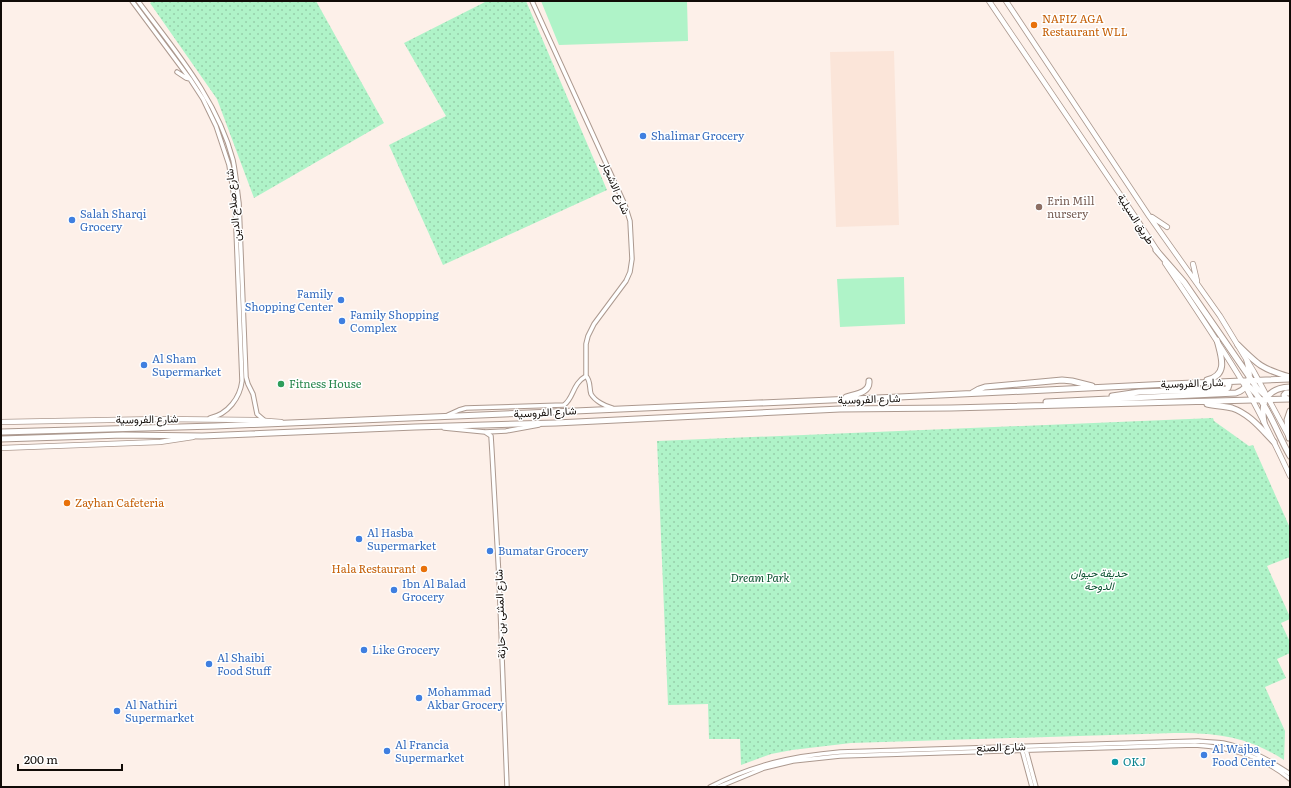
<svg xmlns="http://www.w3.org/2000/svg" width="1291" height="788" font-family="Literata,Vazirmatn,serif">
<defs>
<pattern id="park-dots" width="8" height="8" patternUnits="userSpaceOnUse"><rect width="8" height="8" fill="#aff3c8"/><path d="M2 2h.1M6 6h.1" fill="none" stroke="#96cfaa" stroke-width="1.8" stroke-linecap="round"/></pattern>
</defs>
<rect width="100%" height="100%" fill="#fdf0e9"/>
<path fill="#fbe5d9" d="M 894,51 L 899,225 L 836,227 L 830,52 Z"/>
<path fill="#aff3c8" d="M 541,1 L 687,1 L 688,41 L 559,45 Z
M 904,277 L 905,324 L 840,327 L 837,279 Z"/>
<path fill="url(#park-dots)" d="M 153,1 L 316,1 L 384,123 L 254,198 L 217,99 L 150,3 Z
M 487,1 L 526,1 L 607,190 L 443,265 L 389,145 L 446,116 L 404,43 Z
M 1213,418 L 1214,421 L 1249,446 L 1253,445 L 1290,528 L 1290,557 L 1267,566 L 1290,617 L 1290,619 L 1281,623 L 1290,642 L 1290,653 L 1277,659 L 1286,678 L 1265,687 L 1285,731 L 1284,760 C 1246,736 1218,733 1174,733 L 851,743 L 792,750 L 771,754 L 741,765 L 740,739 L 709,739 L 708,704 L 668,705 L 657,441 Z"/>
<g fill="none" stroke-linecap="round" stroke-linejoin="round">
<defs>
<path id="minor" d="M 132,1 L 190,79 L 203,99 L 216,126 L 229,165 L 235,203 L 242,381 C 240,398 228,414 210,418
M 138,1 C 175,51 217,99 233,160 C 236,174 237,189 239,203 L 246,377 L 248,384 L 253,394 L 257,414 L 264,420
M 532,1 L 625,205 L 630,221 L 632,259 L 630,272 L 626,281 L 594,324 L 588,336 L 586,344 L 586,376 C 591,381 589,388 591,394 C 595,401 605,406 612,408
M 177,72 L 186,78 L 190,79
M 448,415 L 459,410 L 466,408 L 564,405 C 574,398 572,384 586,376
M 444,428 L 485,432 L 506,431 L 539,425
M 485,432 L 491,436 L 492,452 L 499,578 L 507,787
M 1022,750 L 1032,787
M 1026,750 L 1036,787
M 710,787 C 752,765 793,756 840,752 L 1198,741 C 1206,742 1215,742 1223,743 C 1248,748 1269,760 1290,774
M 718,787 L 764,768 L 793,761 L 840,756 L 1195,745 C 1231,747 1262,756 1290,779"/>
<path id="major" d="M 989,1 L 1136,218 L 1158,252
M 1006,1 L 1149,216 L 1220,316 L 1254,372 L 1289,437
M 1152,217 L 1167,227
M 1165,263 C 1192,303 1220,344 1245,386 C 1261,415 1276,446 1290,476
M 1193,264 L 1197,281
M 1,422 L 161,419 L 254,420 L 281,422
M 1,448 L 160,442 L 193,437"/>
<path id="highway" d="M 1156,250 L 1184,282 L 1257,388 L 1270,400
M 1238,345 C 1258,365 1262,369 1290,377
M 1207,380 C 1229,375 1221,356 1217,340
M 1246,384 C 1267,400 1277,434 1290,456
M 972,393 L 979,389 L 985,387 L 1062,380 L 1072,381 L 1092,386
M 1112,396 L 1139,392 L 1226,389 L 1228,388 L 1229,385 L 1225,382
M 846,397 C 855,394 870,393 869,381
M 1288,399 L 1285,398 L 1284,395 L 1286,393 L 1290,393
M 1046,402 L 1236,393 C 1251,388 1251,374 1247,361
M 1207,404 C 1215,406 1224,406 1232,408 C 1250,414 1262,430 1274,442
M 1264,422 C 1260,401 1268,388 1290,387
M 1,432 L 215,426 L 529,413 L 899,397 L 1170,384 L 1290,379
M 1289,438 L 1287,420 L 1290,411
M 1,439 L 123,435 L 202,436 L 415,427 L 556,423 L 840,409 L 951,408 L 1290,399"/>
</defs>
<use href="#minor" stroke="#ac998f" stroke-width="5.5"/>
<use href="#major" stroke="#ac998f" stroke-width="6"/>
<use href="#highway" stroke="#ac998f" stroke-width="7"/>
<use href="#minor" stroke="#fff" stroke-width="3.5"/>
<use href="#major" stroke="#fff" stroke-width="4.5"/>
<use href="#highway" stroke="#fff" stroke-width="5"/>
</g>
<g fill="#e8710a" stroke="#fff" stroke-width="1.5">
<circle cx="1034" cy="25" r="4"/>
<circle cx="67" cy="503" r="4"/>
<circle cx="424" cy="569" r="4"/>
</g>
<g fill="#3f7fe0" stroke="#fff" stroke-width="1.5">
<circle cx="643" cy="136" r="4"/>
<circle cx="72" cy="220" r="4"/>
<circle cx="341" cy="300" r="4"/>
<circle cx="342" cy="321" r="4"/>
<circle cx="144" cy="365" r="4"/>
<circle cx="359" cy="539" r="4"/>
<circle cx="490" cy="551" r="4"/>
<circle cx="394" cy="590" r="4"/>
<circle cx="364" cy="650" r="4"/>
<circle cx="209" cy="664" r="4"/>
<circle cx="419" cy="698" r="4"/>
<circle cx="117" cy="711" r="4"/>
<circle cx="387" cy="751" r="4"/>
<circle cx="1204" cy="755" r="4"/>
</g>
<circle fill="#8d6e63" stroke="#fff" stroke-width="1.5" cx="1039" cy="207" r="4"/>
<circle fill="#2e9e5b" stroke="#fff" stroke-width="1.5" cx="281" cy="384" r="4"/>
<circle fill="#0f9aa8" stroke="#fff" stroke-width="1.5" cx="1115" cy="762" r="4"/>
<g text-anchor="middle" stroke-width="3" stroke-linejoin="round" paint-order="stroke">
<g font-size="11" fill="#c56008" stroke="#fff" text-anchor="start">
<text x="1042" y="23">NAFIZ AGA<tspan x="1042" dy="13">Restaurant WLL</tspan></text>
<text x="75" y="507">Zayhan Cafeteria</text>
<text x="416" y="573" text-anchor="end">Hala Restaurant</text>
</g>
<g font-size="11" fill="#366cbe" stroke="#fff" text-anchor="start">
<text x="651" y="140">Shalimar Grocery</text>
<text x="80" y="218">Salah Sharqi<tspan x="80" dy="13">Grocery</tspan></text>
<text x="333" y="298" text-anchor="end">Family<tspan x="333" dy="13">Shopping Center</tspan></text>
<text x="350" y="319">Family Shopping<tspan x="350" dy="13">Complex</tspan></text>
<text x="152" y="363">Al Sham<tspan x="152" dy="13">Supermarket</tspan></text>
<text x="367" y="537">Al Hasba<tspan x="367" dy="13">Supermarket</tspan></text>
<text x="498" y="555">Bumatar Grocery</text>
<text x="402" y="588">Ibn Al Balad<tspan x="402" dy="13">Grocery</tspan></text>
<text x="372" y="654">Like Grocery</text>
<text x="217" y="662">Al Shaibi<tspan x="217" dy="13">Food Stuff</tspan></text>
<text x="427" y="696">Mohammad<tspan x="427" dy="13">Akbar Grocery</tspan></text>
<text x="125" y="709">Al Nathiri<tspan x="125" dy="13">Supermarket</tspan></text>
<text x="395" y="749">Al Francia<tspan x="395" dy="13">Supermarket</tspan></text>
<text x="1212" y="753">Al Wajba<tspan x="1212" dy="13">Food Center</tspan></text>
</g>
<g font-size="11" fill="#110b07" stroke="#fff">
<text transform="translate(616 188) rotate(67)" y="4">شارع الاشجار</text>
<text transform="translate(233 205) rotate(-96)" y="4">شارع صلاح الدين</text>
<text transform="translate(1136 219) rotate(57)" y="4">طريق السيلية</text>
<text transform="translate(1192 383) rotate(-2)" y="4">شارع الفروسية</text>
<text transform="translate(869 399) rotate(-2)" y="4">شارع الفروسية</text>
<text transform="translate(545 412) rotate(-3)" y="4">شارع الفروسية</text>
<text transform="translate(147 419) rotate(-1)" y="4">شارع الفروسية</text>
<text transform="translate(500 614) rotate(-92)" y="4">شارع المثنى بن حارثة</text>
<text transform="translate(1001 747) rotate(-2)" y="4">شارع الصنع</text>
</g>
<g font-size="11" fill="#785e54" stroke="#fff" text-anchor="start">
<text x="1047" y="205">Erin Mill<tspan x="1047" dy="13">nursery</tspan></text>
</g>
<g font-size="11" fill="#27864d" stroke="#fff" text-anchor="start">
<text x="289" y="388">Fitness House</text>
</g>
<g font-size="11" font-style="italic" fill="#0b5230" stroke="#fff">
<text x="1099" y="577">حديقة حيوان<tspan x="1099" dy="13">الدوحة</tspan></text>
<text x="760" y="582">Dream Park</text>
</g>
<g font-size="11" fill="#0d838f" stroke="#fff" text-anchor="start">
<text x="1123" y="766">OKJ</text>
</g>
</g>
<rect width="1291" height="788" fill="none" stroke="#110b07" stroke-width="4"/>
<path d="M18 764v6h104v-6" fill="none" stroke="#110b07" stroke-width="2"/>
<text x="24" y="764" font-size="12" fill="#110b07" stroke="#ffffff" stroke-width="3" paint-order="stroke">200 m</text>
</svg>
